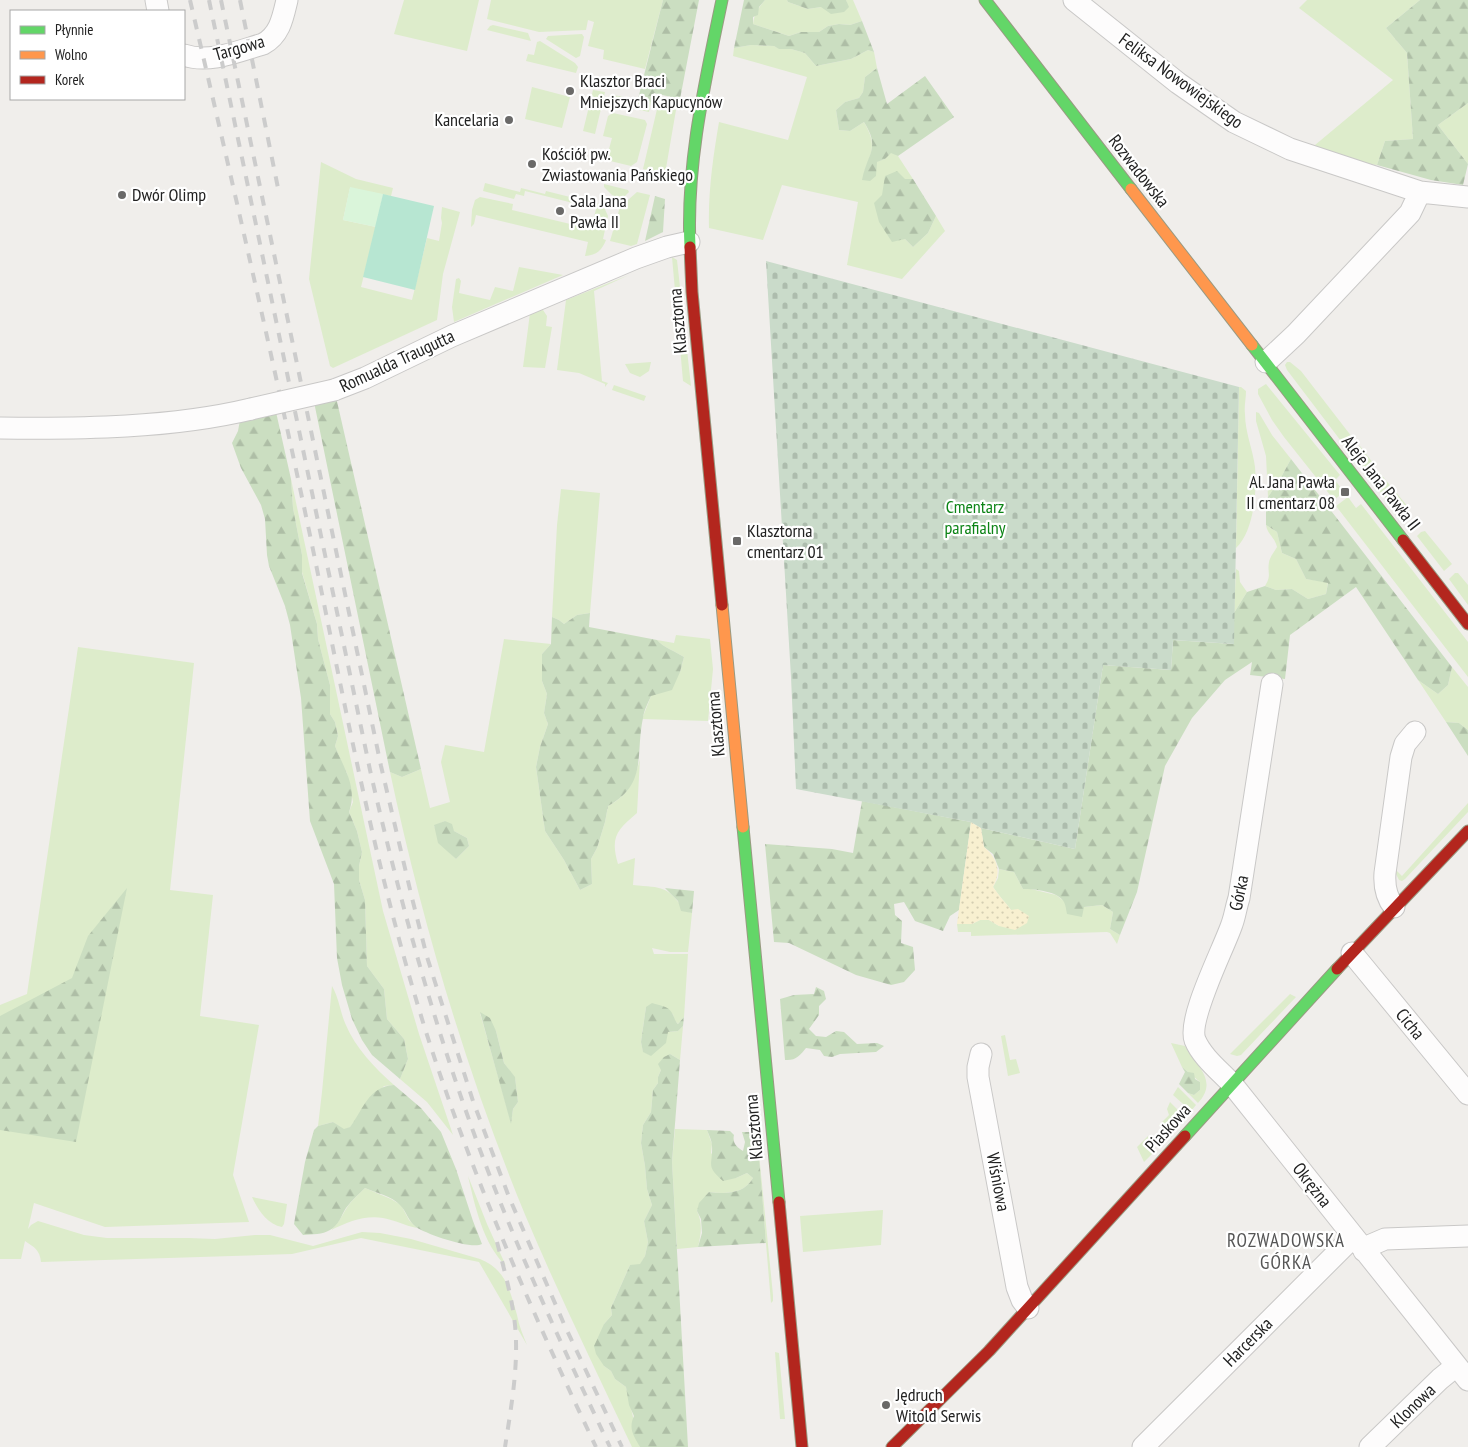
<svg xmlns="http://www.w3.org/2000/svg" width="1468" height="1447" font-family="'PT Sans Narrow',sans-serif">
<defs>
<pattern id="forest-firs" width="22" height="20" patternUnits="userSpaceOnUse" patternTransform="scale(1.25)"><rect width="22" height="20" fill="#cbdec1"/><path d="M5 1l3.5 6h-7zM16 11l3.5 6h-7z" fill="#aebea6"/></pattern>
<pattern id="sand-dots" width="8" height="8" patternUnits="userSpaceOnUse" patternTransform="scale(1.25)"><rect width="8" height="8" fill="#f8f0d0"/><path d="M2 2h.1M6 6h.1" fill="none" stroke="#d4ceb2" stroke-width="1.8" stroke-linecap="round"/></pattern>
<pattern id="cemetery-stones" width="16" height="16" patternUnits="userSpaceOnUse" patternTransform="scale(1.25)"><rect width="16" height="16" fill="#cadbca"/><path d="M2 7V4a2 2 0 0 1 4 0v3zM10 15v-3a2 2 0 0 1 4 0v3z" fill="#adbcad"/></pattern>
</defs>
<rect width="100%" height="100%" fill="#f0eeeb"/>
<path fill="#ddeccb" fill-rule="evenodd" d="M 404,0 L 479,0 L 467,51 L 394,34 Z
M 491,0 L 663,0 L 645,69 L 603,59 L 604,50 L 588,46 L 594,22 L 588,20 L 586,30 L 539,32 L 487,19 Z
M 765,0 L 787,0 L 788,2 L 808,9 L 821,7 L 848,7 L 846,0 L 853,0 L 862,21 L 850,25 L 839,24 L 828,26 L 819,32 L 801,32 L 789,36 L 753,24 C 754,14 759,7 765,0 Z
M 1307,0 L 1420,0 L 1386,28 L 1407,53 L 1413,139 L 1385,141 L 1377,165 L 1303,155 L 1393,80 L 1299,8 Z
M 493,25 L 528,33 L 531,41 L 487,30 L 490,26 Z
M 582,34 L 584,37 L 580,56 L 576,58 L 546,39 L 548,36 Z
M 540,41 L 575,63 L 578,67 L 576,73 L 526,61 L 528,54 L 534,55 L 537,42 Z
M 751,45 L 774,46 L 780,49 L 791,49 L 805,53 L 816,66 L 851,59 L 868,50 L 874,52 L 877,68 L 865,77 L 863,92 L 859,98 L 845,102 L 836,110 L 839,130 L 850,131 L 864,122 C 877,145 872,150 864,173 L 876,162 L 885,159 L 891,152 L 898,156 L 913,179 L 905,179 L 905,239 L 913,247 L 928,233 L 936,216 L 945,231 L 902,279 L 847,265 L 858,202 L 782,185 L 763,240 L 709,228 C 708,192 713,157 719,122 L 788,140 L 807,77 L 733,56 L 734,48 Z
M 532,87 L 570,97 L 562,128 L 525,119 Z
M 593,90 L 605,92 L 595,134 L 583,131 Z
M 613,95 L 651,102 L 649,112 L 611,104 Z
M 1468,103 L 1468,164 L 1438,125 Z
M 658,105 L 676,110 L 665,174 L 643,169 Z
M 613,113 L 645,120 L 647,124 L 637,162 L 631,166 L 606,160 L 612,138 L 603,136 L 608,116 Z
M 321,162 L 356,179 L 393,188 L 391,196 L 350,188 L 343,220 L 376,227 L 361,287 L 412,300 L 427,238 L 439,241 L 442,223 L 441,218 L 442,207 L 460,212 L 443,274 L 437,320 L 333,368 L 330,366 L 309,279 Z
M 485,183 L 520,192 L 521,188 L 545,194 L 546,191 L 590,202 L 589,207 L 525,191 L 524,196 L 516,194 L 514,199 L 483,191 Z
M 604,184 L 628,190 L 629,192 L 621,200 L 618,201 L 604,187 Z
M 637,192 L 650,195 L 637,244 L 631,246 L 610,241 L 620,207 Z
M 480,197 L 513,204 L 512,210 L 591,229 L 596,209 L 594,208 L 596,203 L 603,205 L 608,216 L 603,239 L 606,240 C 602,250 597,255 585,256 L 588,242 L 476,215 L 474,224 L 471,227 L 472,210 L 475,200 Z
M 672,257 L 677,260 L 691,386 L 683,381 Z
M 519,267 L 563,275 L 454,322 L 452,307 L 456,279 L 459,278 L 461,281 L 459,293 L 490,300 L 495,287 L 513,291 Z
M 629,275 L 594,291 L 602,381 L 608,383 L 605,387 L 605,384 L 579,373 L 557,370 L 566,300 Z
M 543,310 L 547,316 L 546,326 L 552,327 L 545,368 L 523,367 L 530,313 Z
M 651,362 L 649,371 L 640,377 L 630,373 L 625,364 Z
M 1287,362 L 1290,362 L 1301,371 L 1352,437 L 1344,445 L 1287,370 L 1285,365 Z
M 1266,384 L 1340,475 L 1335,480 L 1344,492 L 1334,500 L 1284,437 L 1272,420 L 1258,394 L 1258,389 Z
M 614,385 L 646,396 L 644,401 L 612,390 Z
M 1239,387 L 1241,387 L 1246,391 C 1246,399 1244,406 1245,414 C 1245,432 1253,450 1255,467 C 1257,491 1254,531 1236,548 Z
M 1256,412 L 1259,413 L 1272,435 L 1291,459 L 1279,481 L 1268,497 L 1266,456 L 1256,421 Z
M 1360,446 L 1373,463 L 1364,470 L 1350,453 Z
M 1379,472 L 1409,508 L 1408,515 L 1404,519 L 1370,480 Z
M 291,479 L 383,911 L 419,1034 L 453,1135 L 427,1102 L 400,1079 L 408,1059 L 404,1039 L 387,1019 L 384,989 L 367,966 L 365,900 L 359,880 L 359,866 L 362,852 L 357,831 L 349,812 L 353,802 L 347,773 L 342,764 L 335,746 L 338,736 L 335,722 L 330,714 L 330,685 L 318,639 L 317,624 L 302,572 L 302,555 L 293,508 Z
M 561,489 L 600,493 L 590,613 L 577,615 L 564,624 L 559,620 L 552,617 L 557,525 Z
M 1348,497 L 1356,508 L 1361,504 L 1468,642 L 1468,677 L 1336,506 Z
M 1266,525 L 1277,532 L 1282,553 L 1296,559 L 1306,579 L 1328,582 L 1326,594 L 1308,599 L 1292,589 L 1276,590 L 1265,586 C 1272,575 1267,573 1269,562 C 1270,557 1274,552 1277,547 C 1275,537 1267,534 1266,525 Z
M 1425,531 L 1452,564 L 1444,571 L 1417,536 L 1421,532 Z
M 1236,569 L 1239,571 L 1240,582 L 1247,592 L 1234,613 Z
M 1455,573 L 1458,573 L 1468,585 L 1468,605 L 1449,579 Z
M 676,635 L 710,639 L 713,669 L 708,721 L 642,719 L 651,696 L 680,672 L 684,657 C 675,651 664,648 657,640 L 674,643 Z
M 504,639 L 551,644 L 542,654 L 542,681 L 547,694 L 544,713 L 548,724 L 540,747 L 536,767 L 545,831 L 564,860 L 580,890 L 592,884 L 591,859 L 597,848 L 605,822 L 608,806 C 629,795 634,781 640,759 L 637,813 C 617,830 610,837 618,864 L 635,858 L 633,885 C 663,888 667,885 685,911 L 692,913 L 688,952 L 670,952 L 652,948 L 654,954 L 688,954 L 684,1017 L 678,1024 L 674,1020 L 673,1014 L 646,1007 L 641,1042 L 643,1051 L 667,1032 L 678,1031 L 683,1026 L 680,1060 L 670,1054 L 661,1070 L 658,1077 L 658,1083 L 653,1090 L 651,1112 L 643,1125 L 641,1143 L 645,1166 L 647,1189 L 652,1205 L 644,1221 L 648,1242 L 645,1256 L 640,1265 L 630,1265 L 611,1308 L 612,1315 L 604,1324 L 604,1366 L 611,1371 L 615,1379 L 626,1387 L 640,1447 L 632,1447 C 596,1371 559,1295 526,1217 C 467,1075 422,922 390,772 L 402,777 L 421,769 L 430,808 L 450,802 L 441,762 L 445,745 L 484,752 ZM 445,821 L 454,831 L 467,838 L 469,846 L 456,859 L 448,851 L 434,826 ZM 480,1013 L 496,1031 L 504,1063 L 515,1078 L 518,1102 L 513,1109 L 511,1122 Z
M 78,647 L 194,663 L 170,890 L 213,895 L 200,1016 L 259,1025 L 233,1175 L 249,1222 L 105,1227 L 34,1203 L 28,1229 L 31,1225 L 38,1221 L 84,1235 L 107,1238 L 189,1238 L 215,1239 L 255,1235 L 270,1235 L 313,1246 L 362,1232 L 380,1233 L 411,1239 L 480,1259 C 506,1269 510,1291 517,1315 C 519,1326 523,1335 527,1345 L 479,1262 L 361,1238 L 292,1254 L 41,1262 C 40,1250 34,1247 25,1241 L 21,1259 L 0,1259 L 0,1005 L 27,994 Z
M 1452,667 L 1468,687 L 1468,730 L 1459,723 L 1446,722 L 1418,680 L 1438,694 L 1448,685 Z
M 1468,803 L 1468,812 L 1405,879 L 1402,881 L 1399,880 L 1396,874 L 1396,870 L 1402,876 Z
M 999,869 L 1014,872 L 1023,889 L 1031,889 L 1056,895 L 1064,901 L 1084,907 L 1102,905 L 1113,912 L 1110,929 L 1120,935 L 1117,944 L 1110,933 L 1107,932 L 971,936 L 971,932 L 958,932 L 957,924 L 972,924 L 980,920 L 989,920 L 999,926 L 1011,910 C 1005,902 999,896 993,887 L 998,878 Z
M 332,986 C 339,998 340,1011 345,1023 C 356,1049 374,1067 394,1085 L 384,1086 L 350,1127 L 344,1130 L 333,1122 L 318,1126 L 322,1092 Z
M 1290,994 L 1296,997 L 1241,1055 L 1237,1056 L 1230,1054 Z
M 1005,1035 L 1010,1060 L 1016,1059 L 1020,1073 L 1008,1076 L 1001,1036 Z
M 1171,1043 L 1185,1046 C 1196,1066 1219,1080 1198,1103 L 1188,1093 L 1194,1095 L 1200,1090 L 1200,1082 L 1182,1067 Z
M 1178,1087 L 1196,1105 L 1191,1111 L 1173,1095 Z
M 1170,1102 L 1185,1117 L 1169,1135 L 1159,1125 L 1169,1115 L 1167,1109 Z
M 756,1124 L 773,1295 L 773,1301 L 771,1303 Z
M 675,1129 L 707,1130 L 712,1144 L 711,1153 L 736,1178 L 747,1173 L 753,1178 C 744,1194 726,1194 709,1192 L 697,1211 C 703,1224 701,1234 698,1247 L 677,1249 L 672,1162 Z
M 1148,1136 L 1154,1152 L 1144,1162 L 1137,1147 Z
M 468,1176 L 487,1224 L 506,1266 C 483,1244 475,1206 468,1176 Z
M 365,1188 L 391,1199 L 401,1205 L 409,1220 L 417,1228 C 406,1226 395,1220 383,1218 C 364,1215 348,1222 331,1230 C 339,1223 342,1215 348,1206 C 353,1199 359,1194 365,1188 Z
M 252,1197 L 287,1204 L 284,1224 L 282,1227 C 267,1224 258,1210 252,1197 Z
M 883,1210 L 881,1245 L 803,1252 L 800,1216 Z
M 775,1352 L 779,1353 L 785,1419 L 780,1419 Z"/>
<path fill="url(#forest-firs)" d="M 663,0 L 699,0 L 680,99 L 654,93 L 651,102 L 638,99 Z
M 744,0 L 765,0 L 759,7 L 758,15 L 753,17 L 753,24 L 789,36 L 801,32 L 819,32 L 828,26 L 839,24 L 850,25 L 862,21 L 874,52 L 868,50 L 851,59 L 816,66 L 805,53 L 791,49 L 779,49 L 774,46 L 751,45 L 734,48 Z
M 787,0 L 846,0 L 849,7 L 844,12 L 831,14 L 821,7 L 808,9 L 788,2 Z
M 1420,0 L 1468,0 L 1468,103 L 1438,125 L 1468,164 L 1463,185 L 1431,180 L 1377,165 L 1385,141 L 1413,139 L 1407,53 L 1386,28 Z
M 877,68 L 887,104 L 925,76 L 954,117 L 898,156 L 891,153 L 885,159 L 877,162 L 876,176 L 870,181 L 862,180 C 867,153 881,149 864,122 L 850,131 L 839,130 L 836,110 L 845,102 L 859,98 L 863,92 L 865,77 Z
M 897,171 L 905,179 L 913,179 L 936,216 L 928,233 L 913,247 L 905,239 L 892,242 L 879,222 L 874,203 L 882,195 L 885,176 Z
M 655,196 L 665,199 L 663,232 L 645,241 Z
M 336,397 L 421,769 L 402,777 L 390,772 L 314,402 Z
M 276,412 L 291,479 L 293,508 L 302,555 L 302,573 L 317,624 L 318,639 L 330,685 L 330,714 L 335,722 L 338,736 L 335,746 C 344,769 358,787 349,812 L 357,831 L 362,852 L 359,866 L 359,880 L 365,900 L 367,966 L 384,989 L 387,1019 L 404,1039 L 408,1059 L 400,1079 L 372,1055 L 362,1040 L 352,1019 L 342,985 L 337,958 L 334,884 L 310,821 L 301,698 L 290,625 L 285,606 L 269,566 L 267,555 L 265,519 L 261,505 L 241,468 L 232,443 L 238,431 L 240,420 Z
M 1291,459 L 1452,667 L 1448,685 L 1438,694 L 1418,680 L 1356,587 L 1290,635 L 1285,679 L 1250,675 L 1252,662 L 1225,680 L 1192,718 L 1165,766 L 1137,892 L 1120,935 L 1110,929 L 1113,912 L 1102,905 L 1084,907 L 1082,917 L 1067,914 C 1066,910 1066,906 1064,902 C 1058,891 1034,889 1023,889 L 1014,872 L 999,869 L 993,854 L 984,847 L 981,828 L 1075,849 L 1103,665 L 1171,670 L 1173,640 L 1233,644 L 1234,613 L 1247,592 L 1265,586 L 1276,590 L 1292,589 L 1308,599 L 1326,594 L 1328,583 L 1306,579 L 1296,559 L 1282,553 L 1277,532 L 1266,525 L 1266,508 L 1268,497 L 1279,481 Z
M 590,613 L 589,627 L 657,640 C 664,648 675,651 684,657 L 680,672 L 672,690 L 651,696 C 648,703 644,710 643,718 C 635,755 648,784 608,806 L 605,822 L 597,848 L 591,859 L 592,884 L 580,890 L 564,860 L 545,831 L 536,767 L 540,747 L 548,724 L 544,713 L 547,694 L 542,681 L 542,654 L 551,644 L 552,617 L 559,620 L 564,624 L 577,615 Z
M 1446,722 L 1459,723 L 1468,730 L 1468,756 Z
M 862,801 L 971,822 L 959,910 L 950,916 L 943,931 L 915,921 L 904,902 L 894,904 L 895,915 L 902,921 L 901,943 L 913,947 L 915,970 L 904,982 L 891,985 L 856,975 L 789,943 L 774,942 L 765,844 L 832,849 L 853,853 Z
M 445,821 L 452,824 L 454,831 L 467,838 L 469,846 L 456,859 L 438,843 L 434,825 Z
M 127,888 L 76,1142 L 0,1130 L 0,1016 L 72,978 L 88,936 Z
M 665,888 L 694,891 L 692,913 L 681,911 L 678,901 Z
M 816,987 L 824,991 L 826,999 L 819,1006 L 819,1015 L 809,1029 L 816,1036 L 826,1037 L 836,1031 L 844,1032 L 857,1044 L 877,1043 L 884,1046 L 876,1052 L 840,1054 L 832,1057 L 824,1056 L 820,1050 L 806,1048 C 800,1055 796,1061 785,1060 L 780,999 L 794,995 L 814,994 Z
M 652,1003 C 658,1005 669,1006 672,1013 C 675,1018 674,1020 678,1024 L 684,1017 L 683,1026 L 678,1031 L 668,1032 L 666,1043 L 651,1056 L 643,1052 L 641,1042 L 646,1007 Z
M 480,1012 L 490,1018 L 496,1031 L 504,1063 L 515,1077 L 518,1102 L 513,1109 L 511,1124 Z
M 670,1054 L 680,1060 L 672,1162 L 688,1447 L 640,1447 C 634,1436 628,1429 634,1416 L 629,1405 L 626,1387 L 615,1379 L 611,1371 L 604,1366 L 596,1354 L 594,1346 L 604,1324 L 612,1315 L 611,1308 L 630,1265 L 640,1264 L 645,1256 L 648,1242 L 644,1221 L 652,1205 L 647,1189 L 645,1166 L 641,1143 L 643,1125 L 651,1112 L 653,1090 L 658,1083 L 658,1077 L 661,1070 L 658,1064 L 664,1057 Z
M 1182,1067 L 1188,1072 L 1194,1073 L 1195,1079 L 1200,1082 L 1200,1090 L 1194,1095 L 1188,1093 L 1179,1084 L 1185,1072 Z
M 394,1085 L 421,1108 L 441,1132 L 456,1169 L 473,1221 L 482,1244 C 472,1250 426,1234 416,1227 C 408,1221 407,1212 400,1205 C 392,1196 376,1193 365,1188 C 359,1194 352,1200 346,1208 C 341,1216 339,1225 330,1230 C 322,1235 313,1234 303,1235 L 294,1224 L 305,1162 L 314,1130 L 318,1126 L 333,1122 L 344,1129 L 350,1127 C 364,1108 368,1087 394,1085 Z
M 707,1130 L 730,1131 L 734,1135 C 732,1143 737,1147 743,1151 L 745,1142 L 742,1132 L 757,1132 L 766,1243 L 698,1247 L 702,1233 L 701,1219 L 697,1211 L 699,1203 L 709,1192 C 726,1194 744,1194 753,1178 L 747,1173 L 736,1178 L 723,1181 C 705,1165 713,1166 712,1146 C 712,1141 709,1135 707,1130 Z"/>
<path fill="url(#sand-dots)" d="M 971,822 L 981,828 L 984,847 C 997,858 1002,871 993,887 C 999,896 1005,902 1011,910 L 1018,909 L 1029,916 L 1027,923 L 1015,930 L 999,926 L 989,920 L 980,920 L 972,924 L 957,924 Z"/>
<path fill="url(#cemetery-stones)" d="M 766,261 L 1239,387 L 1234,644 L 1173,640 L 1171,670 L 1103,665 L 1075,849 L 981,828 L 971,822 L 796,789 L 791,677 Z"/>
<path fill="#daf5da" d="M 350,187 L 383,194 L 376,227 L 343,220 Z"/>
<path fill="#b7e6d2" d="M 383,194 L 434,206 L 415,290 L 363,277 Z"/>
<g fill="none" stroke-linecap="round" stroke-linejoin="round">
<defs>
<path id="street" d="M 156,0 L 158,11
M 1074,0 L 1178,83 L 1234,122 L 1290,149 L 1420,192 L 1468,197
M 184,55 C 209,64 239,51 263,44 C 280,35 283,17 287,0
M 1266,362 L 1296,334 L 1410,213 L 1420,192
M 334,390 L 365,378 L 452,336 L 636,258 L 667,247 L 689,242
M 0,428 C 81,429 172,428 251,409
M 1272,684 L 1239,898 C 1236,907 1235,916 1232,924 C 1224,948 1187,1019 1195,1040 C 1202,1057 1220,1071 1232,1084 L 1468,1380
M 1394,907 C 1386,897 1384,886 1385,873 L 1401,757 L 1405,744 L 1415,732
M 1352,953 L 1468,1094
M 981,1054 L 978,1067 L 978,1077 L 1017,1287 L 1022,1300 L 1028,1308
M 1364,1251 L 1371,1245 L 1385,1239 L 1468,1236
M 1143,1447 L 1353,1237
M 1370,1447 L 1440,1379 L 1456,1366"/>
<path id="fast" d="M 985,0 L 1131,189
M 690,247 C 686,163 705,82 722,0
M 1252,345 L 1403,540
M 743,827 L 779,1202
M 1185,1136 L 1337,969"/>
<path id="slow" d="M 1131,189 L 1252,345
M 722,605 L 743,827"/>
<path id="jam" d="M 690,247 L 692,292 L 722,605
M 1403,540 L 1468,624
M 1337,969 L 1468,831
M 779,1202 L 802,1447
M 892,1447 L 989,1351 L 1185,1136"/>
</defs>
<use href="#street" stroke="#c9c8c7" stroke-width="23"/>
<use href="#fast" stroke="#999a82" stroke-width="13"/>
<use href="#slow" stroke="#999a82" stroke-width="13"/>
<use href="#jam" stroke="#999a82" stroke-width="13"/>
<use href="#street" stroke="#fdfcfc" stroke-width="21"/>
<use href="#fast" stroke="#63d668" stroke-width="11"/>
<use href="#slow" stroke="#ff974d" stroke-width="11"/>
<use href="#jam" stroke="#b3261e" stroke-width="11"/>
<path stroke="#ccc" stroke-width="4" stroke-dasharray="10 10" stroke-linecap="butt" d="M 190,0 C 232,180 273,359 311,540 C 344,700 374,863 422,1019 C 468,1167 530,1308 596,1447
M 209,0 L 370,770 C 401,906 438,1041 488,1171 C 524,1265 567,1356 610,1447
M 221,0 L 381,766 L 412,898 L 427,957 L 473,1101 L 509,1197 L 564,1324 L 622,1447
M 240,0 L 279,193
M 497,1242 C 504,1269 512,1297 515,1325 C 519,1365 511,1408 505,1447"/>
<defs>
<path id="street-bridge" d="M 251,409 L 334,390"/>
</defs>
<use href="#street-bridge" stroke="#c9c8c7" stroke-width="23" stroke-linecap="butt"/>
<use href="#street-bridge" stroke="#fdfcfc" stroke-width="21"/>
</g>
<g fill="#6a6968" stroke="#fff" stroke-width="2">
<circle cx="570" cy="91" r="5"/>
<circle cx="509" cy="120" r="5"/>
<circle cx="532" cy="164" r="5"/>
<circle cx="122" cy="195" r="5"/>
<circle cx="560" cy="211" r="5"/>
<rect x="1340" y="487" width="10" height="10" rx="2.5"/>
<rect x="732" y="536" width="10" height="10" rx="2.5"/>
<circle cx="886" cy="1405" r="5"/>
</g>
<g text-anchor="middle" stroke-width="4.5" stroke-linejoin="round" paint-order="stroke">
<g font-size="18" fill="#222" stroke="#fff">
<text transform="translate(239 48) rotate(-16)" y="6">Targowa</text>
<text transform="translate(1181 81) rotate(36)" y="6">Feliksa Nowowiejskiego</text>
<text transform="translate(1139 171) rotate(52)" y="6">Rozwadowska</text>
<text transform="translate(678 321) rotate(-95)" y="6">Klasztorna</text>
<text transform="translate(397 361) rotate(-25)" y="6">Romualda Traugutta</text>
<text transform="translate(1381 483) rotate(52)" y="6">Aleje Jana Pawła II</text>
<text transform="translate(716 724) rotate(-95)" y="6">Klasztorna</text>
<text transform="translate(1239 893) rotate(-78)" y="6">Górka</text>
<text transform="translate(1410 1024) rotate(51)" y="6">Cicha</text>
<text transform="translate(754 1127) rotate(-95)" y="6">Klasztorna</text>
<text transform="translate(1168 1128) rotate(-48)" y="6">Piaskowa</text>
<text transform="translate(998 1182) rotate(79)" y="6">Wiśniowa</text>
<text transform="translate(1312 1185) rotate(52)" y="6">Okrężna</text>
<text transform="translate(1248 1342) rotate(-45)" y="6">Harcerska</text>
<text transform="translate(1413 1406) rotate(-44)" y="6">Klonowa</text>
</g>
<g font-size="18" fill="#222" stroke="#fff" text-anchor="start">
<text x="580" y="87">Klasztor Braci<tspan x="580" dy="21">Mniejszych Kapucynów</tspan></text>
<text x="499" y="126" text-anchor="end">Kancelaria</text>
<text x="542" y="160">Kościół pw.<tspan x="542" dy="21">Zwiastowania Pańskiego</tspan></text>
<text x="132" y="201">Dwór Olimp</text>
<text x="570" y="207">Sala Jana<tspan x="570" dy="21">Pawła II</tspan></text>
<text x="1335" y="488" text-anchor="end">Al. Jana Pawła<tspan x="1335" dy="21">II cmentarz 08</tspan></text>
<text x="747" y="537">Klasztorna<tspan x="747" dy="21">cmentarz 01</tspan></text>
<text x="896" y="1401">Jędruch<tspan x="896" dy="21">Witold Serwis</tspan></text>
</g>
<g font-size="18" fill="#0c8416" stroke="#fff">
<text x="975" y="513">Cmentarz<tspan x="975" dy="21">parafialny</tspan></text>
</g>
<g font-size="19" letter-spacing="1" fill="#555" stroke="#fff">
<text x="1286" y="1247">ROZWADOWSKA<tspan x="1286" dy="22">GÓRKA</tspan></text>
</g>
</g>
<rect x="10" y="10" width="175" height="90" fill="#ffffff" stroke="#a7a7a7"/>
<rect x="20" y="26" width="25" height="8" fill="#63d668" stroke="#a7a7a7"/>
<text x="55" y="35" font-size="15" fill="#222222">Płynnie</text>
<rect x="20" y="51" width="25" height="8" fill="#ff974d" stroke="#a7a7a7"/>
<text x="55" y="60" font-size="15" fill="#222222">Wolno</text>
<rect x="20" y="76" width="25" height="8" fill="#b3261e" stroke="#a7a7a7"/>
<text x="55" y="85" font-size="15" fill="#222222">Korek</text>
</svg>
